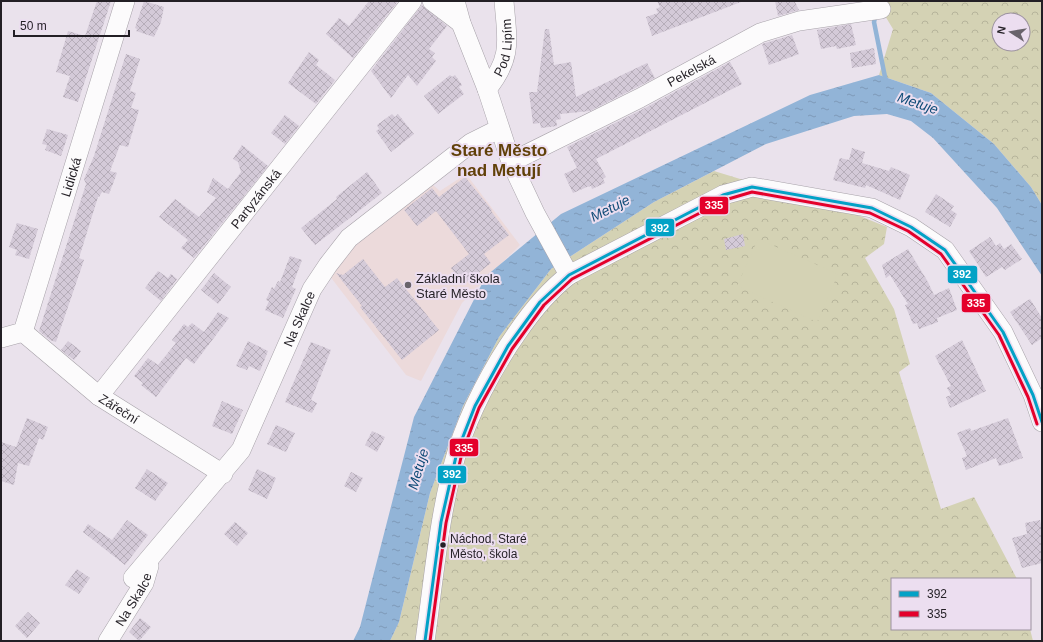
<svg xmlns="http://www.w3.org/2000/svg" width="1043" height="642" font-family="Arial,sans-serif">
<defs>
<pattern id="forest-crowns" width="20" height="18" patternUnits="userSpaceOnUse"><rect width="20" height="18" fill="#d4d2b4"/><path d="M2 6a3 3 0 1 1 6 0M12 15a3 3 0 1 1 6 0" fill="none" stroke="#b6b49b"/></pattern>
<pattern id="water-ripples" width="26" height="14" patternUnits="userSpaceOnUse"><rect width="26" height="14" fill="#92b4d7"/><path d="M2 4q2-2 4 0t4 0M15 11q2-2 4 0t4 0" fill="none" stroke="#7e9ab8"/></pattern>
<pattern id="building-cross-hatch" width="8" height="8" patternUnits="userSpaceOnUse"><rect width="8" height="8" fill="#d4cad8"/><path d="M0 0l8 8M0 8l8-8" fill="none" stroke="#b6adb9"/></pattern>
</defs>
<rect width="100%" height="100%" fill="#eae2ec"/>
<path fill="#ecdadb" d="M 466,174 L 520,245 L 462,303 L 421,381 L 406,375 L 322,266 L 433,185 L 440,191 Z"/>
<path fill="url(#forest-crowns)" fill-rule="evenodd" d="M 876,1 L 1042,1 L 1042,205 L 1031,187 L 994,144 L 931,93 L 879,75 L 893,29 ZM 999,20 L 1023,20 L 1023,44 L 999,44 Z
M 714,171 L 780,191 L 815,198 L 887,227 L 884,244 L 865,258 L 894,309 L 910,364 L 899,372 L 941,509 L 974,497 L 1017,579 L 892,579 L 892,629 L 1030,629 L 1033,641 L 390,641 L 399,622 L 430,493 L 463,406 L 499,337 L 551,269 L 654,202 Z"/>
<path fill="#d4d2b4" d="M 758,239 L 838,274 L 817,322 L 737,286 Z"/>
<path fill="url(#water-ripples)" d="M 879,75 L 931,93 L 994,144 L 1031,187 L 1042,205 L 1042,276 L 997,208 L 933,138 L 911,121 L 887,114 L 854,116 L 766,144 L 654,202 L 551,269 L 499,337 L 463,406 L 430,493 L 399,622 L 390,641 L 353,641 L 360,627 L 414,417 L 486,276 L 561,214 L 810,95 Z"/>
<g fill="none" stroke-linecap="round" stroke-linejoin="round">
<path stroke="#92b4d7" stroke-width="4.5" d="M 876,14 L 874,22 L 886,82"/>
</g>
<path fill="url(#building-cross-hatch)" d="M 97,1 L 111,1 L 78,102 L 63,97 L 70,76 L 56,72 L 68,31 L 85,36 Z
M 144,1 L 164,7 L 161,22 L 154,37 L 136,31 L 137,29 L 135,28 Z
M 369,1 L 398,1 L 353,58 L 326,34 L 339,18 L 349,26 Z
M 657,1 L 741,1 L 741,2 L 652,36 L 646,17 L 658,13 L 656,9 L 660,7 Z
M 775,1 L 795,2 L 799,10 L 778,16 Z
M 422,5 L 447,26 L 429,49 L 435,53 L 432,57 L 436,61 L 417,86 L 408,75 L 391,98 L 371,71 Z
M 851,24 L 856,45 L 837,49 L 836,46 L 821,49 L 817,30 Z
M 545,29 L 549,29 L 554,65 L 571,62 L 576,97 L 647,63 L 655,78 L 590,111 L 560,114 L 561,119 L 556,120 L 557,126 L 541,128 L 540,123 L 533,124 L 529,92 L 537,92 Z
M 792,35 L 799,54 L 769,65 L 762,44 Z
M 874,48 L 876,64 L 852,68 L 850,53 Z
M 309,52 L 319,60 L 316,65 L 335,80 L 316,104 L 288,83 Z
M 126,54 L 140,59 L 130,91 L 136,93 L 131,108 L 139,110 L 128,147 L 120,145 L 110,171 L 117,173 L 109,194 L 102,192 L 99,197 L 98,197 L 79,258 L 84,260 L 56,342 L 50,340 L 39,331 L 86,184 L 84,179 L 94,156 Z
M 730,62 L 742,84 L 596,159 L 606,177 L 603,179 L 605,183 L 592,189 L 591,186 L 587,187 L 573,193 L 564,174 L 577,168 L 567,147 L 645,108 Z
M 450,75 L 452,77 L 455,75 L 462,85 L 459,87 L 464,94 L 438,114 L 424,96 Z
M 392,114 L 395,117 L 398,114 L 414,134 L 391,152 L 376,131 L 379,129 L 377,125 Z
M 285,115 L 299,126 L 285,144 L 271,133 Z
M 47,129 L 68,135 L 61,156 L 45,150 L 47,145 L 42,144 Z
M 242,145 L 268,166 L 194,258 L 181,248 L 188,240 L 159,217 L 175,199 L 199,217 L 216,198 L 207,192 L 213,178 L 228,189 L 241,172 L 238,162 L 233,159 Z
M 852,148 L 865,152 L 862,163 L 889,171 L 891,167 L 910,175 L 900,200 L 866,185 L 865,188 L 833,180 L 840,158 L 849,160 Z
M 367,172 L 382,193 L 315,245 L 301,228 L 337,199 L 336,197 Z
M 465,177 L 492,210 L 491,211 L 509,235 L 484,254 L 491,263 L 463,285 L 451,268 L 469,254 L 436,211 L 417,226 L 404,210 L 432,188 L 439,197 Z
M 936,194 L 954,206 L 951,210 L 957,214 L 950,227 L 925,212 Z
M 17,223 L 38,229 L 29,259 L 15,255 L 17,250 L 9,247 Z
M 743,234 L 745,246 L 726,250 L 724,239 Z
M 990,237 L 996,246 L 1000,243 L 1004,249 L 1011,244 L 1022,259 L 1005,270 L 1002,267 L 986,277 L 969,251 Z
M 908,249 L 928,282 L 934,295 L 949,288 L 957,310 L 937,318 L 938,322 L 919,329 L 917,323 L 913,324 L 905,305 L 908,304 L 890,275 L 886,278 L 882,265 Z
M 290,256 L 302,260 L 292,287 L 296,289 L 283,318 L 265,310 L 269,301 L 266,300 L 272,287 L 274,289 L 278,281 L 280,282 Z
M 363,259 L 385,287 L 397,278 L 439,330 L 402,360 L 360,307 L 362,306 L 336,273 L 343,275 Z
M 158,271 L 168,278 L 171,274 L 177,279 L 161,301 L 145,288 Z
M 214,273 L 231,287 L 218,304 L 201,290 Z
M 1030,299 L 1042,318 L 1042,338 L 1032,345 L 1010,312 Z
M 218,312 L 229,318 L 194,364 L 186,358 L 156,397 L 141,385 L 143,383 L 134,376 L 148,358 L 158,365 L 176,343 L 172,340 L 184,324 L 188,327 L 192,323 L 204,332 Z
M 962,340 L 986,391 L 950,408 L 946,397 L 951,395 L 947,388 L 951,386 L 935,356 Z
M 68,341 L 81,351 L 74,360 L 61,350 Z
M 248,341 L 268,351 L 260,371 L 249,366 L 247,370 L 236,366 Z
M 311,342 L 331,350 L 311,400 L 317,403 L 312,413 L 285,402 Z
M 222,401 L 243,410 L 232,434 L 212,426 Z
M 27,418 L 48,427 L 43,440 L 39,438 L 29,466 L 18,463 L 14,485 L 1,481 L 1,442 L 16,447 Z
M 1008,418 L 1023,458 L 999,466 L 996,458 L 966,470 L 962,458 L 967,456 L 957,433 L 970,428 L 971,431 Z
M 276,425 L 295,433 L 286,452 L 267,444 Z
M 372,431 L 385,437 L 377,452 L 365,445 Z
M 147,469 L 168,483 L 155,501 L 135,488 Z
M 257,469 L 276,478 L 267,499 L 248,490 Z
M 351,472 L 363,478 L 356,492 L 344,486 Z
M 127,520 L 148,535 L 125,565 L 83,532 L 88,524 L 112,540 Z
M 1040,520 L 1042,529 L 1042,563 L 1022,568 L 1012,538 L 1027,534 L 1025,523 Z
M 235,522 L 248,533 L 237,546 L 224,534 Z
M 77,569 L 90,578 L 79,594 L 65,585 Z
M 28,612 L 40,623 L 27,638 L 15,626 Z
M 140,618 L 151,627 L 139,641 L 129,632 Z"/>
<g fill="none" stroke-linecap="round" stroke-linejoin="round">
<defs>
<g id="minor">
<path d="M 432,1 L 461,23"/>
<path d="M 455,1 L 461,23 L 487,89 L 511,162 L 535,213 L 569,275"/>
<path id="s1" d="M 487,89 C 513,57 507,40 504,1"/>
<path id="s2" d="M 511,162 L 640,98 L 760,33 L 799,21 L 881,9"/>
<path id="s3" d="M 23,332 L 99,396 L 223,474"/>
<path id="s4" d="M 1,338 L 23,332 L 125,1"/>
<path id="s5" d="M 99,396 L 412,1"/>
<path id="s6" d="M 133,578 L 241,450 L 312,289 L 328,265 L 349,238 L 471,143 L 499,129"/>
<path id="s7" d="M 108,641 L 144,583 L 149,566"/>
<path d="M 425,641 C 434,578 439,513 457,452 C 469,413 493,367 517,333 C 532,311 547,292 569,275 L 723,195 L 752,187 L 872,208 L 911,227 L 945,250 L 1003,332 L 1033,395 L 1042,422"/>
</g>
</defs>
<use href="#minor" stroke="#a7a2a9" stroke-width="20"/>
<use href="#minor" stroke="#fcfbfc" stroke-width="19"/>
<defs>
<path id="bus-1" d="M 425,641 L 441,522 L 457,452 L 475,406 L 508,346 L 540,302 L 569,275 L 723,195 L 752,187 L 872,208 L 911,227 L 945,250 L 1003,332 L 1033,395 L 1042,422"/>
<path id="bus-2" d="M 430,641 L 446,523 L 462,453 L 479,408 L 512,349 L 544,305 L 572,279 L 725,200 L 752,192 L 870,213 L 908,231 L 941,254 L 999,335 L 1028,397 L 1037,424"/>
</defs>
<use href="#bus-1" stroke="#ecdef0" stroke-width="6"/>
<use href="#bus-2" stroke="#ecdef0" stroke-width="6"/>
<use href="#bus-1" stroke="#02a2c6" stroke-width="3"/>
<use href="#bus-2" stroke="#e4002b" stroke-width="3"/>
</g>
<circle fill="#69636b" stroke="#ecdef0" stroke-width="1.5" cx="408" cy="285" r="4"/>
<circle fill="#231f25" stroke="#ecdef0" stroke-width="1.5" cx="443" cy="545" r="3.5"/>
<g text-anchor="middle" stroke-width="4" stroke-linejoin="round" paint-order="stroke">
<g font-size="12" fill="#231f25" stroke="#ecdef0" text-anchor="start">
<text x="450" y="543">Náchod, Staré<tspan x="450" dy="15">Město, škola</tspan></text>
</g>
<g font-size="13" fill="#231f25" stroke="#ecdef0">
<text dy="5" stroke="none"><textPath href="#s1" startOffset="46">Pod Lipím</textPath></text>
<text dy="5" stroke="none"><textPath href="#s2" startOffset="202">Pekelská</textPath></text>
<text dy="5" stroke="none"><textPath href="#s4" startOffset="185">Lidická</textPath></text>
<text dy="5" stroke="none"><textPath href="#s5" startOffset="252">Partyzánská</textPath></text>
<text dy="5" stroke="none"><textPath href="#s6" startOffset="311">Na Skalce</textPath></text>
<text dy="5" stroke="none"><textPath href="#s3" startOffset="123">Zářeční</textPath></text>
<text dy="5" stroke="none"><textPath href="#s7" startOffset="49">Na Skalce</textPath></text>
</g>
<g font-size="13" fill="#231f25" stroke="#ecdef0" text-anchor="start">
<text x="416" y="283">Základní škola<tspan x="416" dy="15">Staré Město</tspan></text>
</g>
<g font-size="14" font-style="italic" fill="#0f4b77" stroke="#ecdef0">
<text transform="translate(918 103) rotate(19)" y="5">Metuje</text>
<text transform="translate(610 208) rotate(-27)" y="5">Metuje</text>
<text transform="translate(418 469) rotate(-74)" y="5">Metuje</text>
</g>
<g font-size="17" font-weight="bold" fill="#614109" stroke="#ecdef0">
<text x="499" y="156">Staré Město<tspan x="499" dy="20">nad Metují</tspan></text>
</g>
</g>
<g stroke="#ecdef0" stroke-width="1.5">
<rect x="699" y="196" width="30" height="19" rx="4" fill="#e4002b"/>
<rect x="645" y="218" width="30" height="19" rx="4" fill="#02a2c6"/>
<rect x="947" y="265" width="31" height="19" rx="4" fill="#02a2c6"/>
<rect x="961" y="293" width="30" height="20" rx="4" fill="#e4002b"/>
<rect x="449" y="438" width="30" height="19" rx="4" fill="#e4002b"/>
<rect x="437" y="465" width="30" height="19" rx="4" fill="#02a2c6"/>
</g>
<g font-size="11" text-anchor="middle" font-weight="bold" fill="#fff">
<text x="714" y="209">335</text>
<text x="660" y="232">392</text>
<text x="962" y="278">392</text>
<text x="976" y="307">335</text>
<text x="464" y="452">335</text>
<text x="452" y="478">392</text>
</g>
<rect width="1043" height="642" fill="none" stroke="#231f25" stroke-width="4"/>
<rect x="891" y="578" width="140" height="52" fill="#ecdef0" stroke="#9c929f"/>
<rect x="899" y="591" width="20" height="6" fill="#02a2c6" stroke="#9c929f"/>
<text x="927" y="598" font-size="12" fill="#231f25">392</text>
<rect x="899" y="611" width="20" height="6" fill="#e4002b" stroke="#9c929f"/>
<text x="927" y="618" font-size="12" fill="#231f25">335</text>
<g transform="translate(1011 32) rotate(282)"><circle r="19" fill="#ecdef0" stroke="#9c929f"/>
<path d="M0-3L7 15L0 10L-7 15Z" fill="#69636b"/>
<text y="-6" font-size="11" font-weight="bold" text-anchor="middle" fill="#231f25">N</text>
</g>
<path d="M14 30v6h115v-6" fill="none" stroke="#231f25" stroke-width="2"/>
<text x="20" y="30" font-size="12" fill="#231f25" stroke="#ecdef0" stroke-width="3" paint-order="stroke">50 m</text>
</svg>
